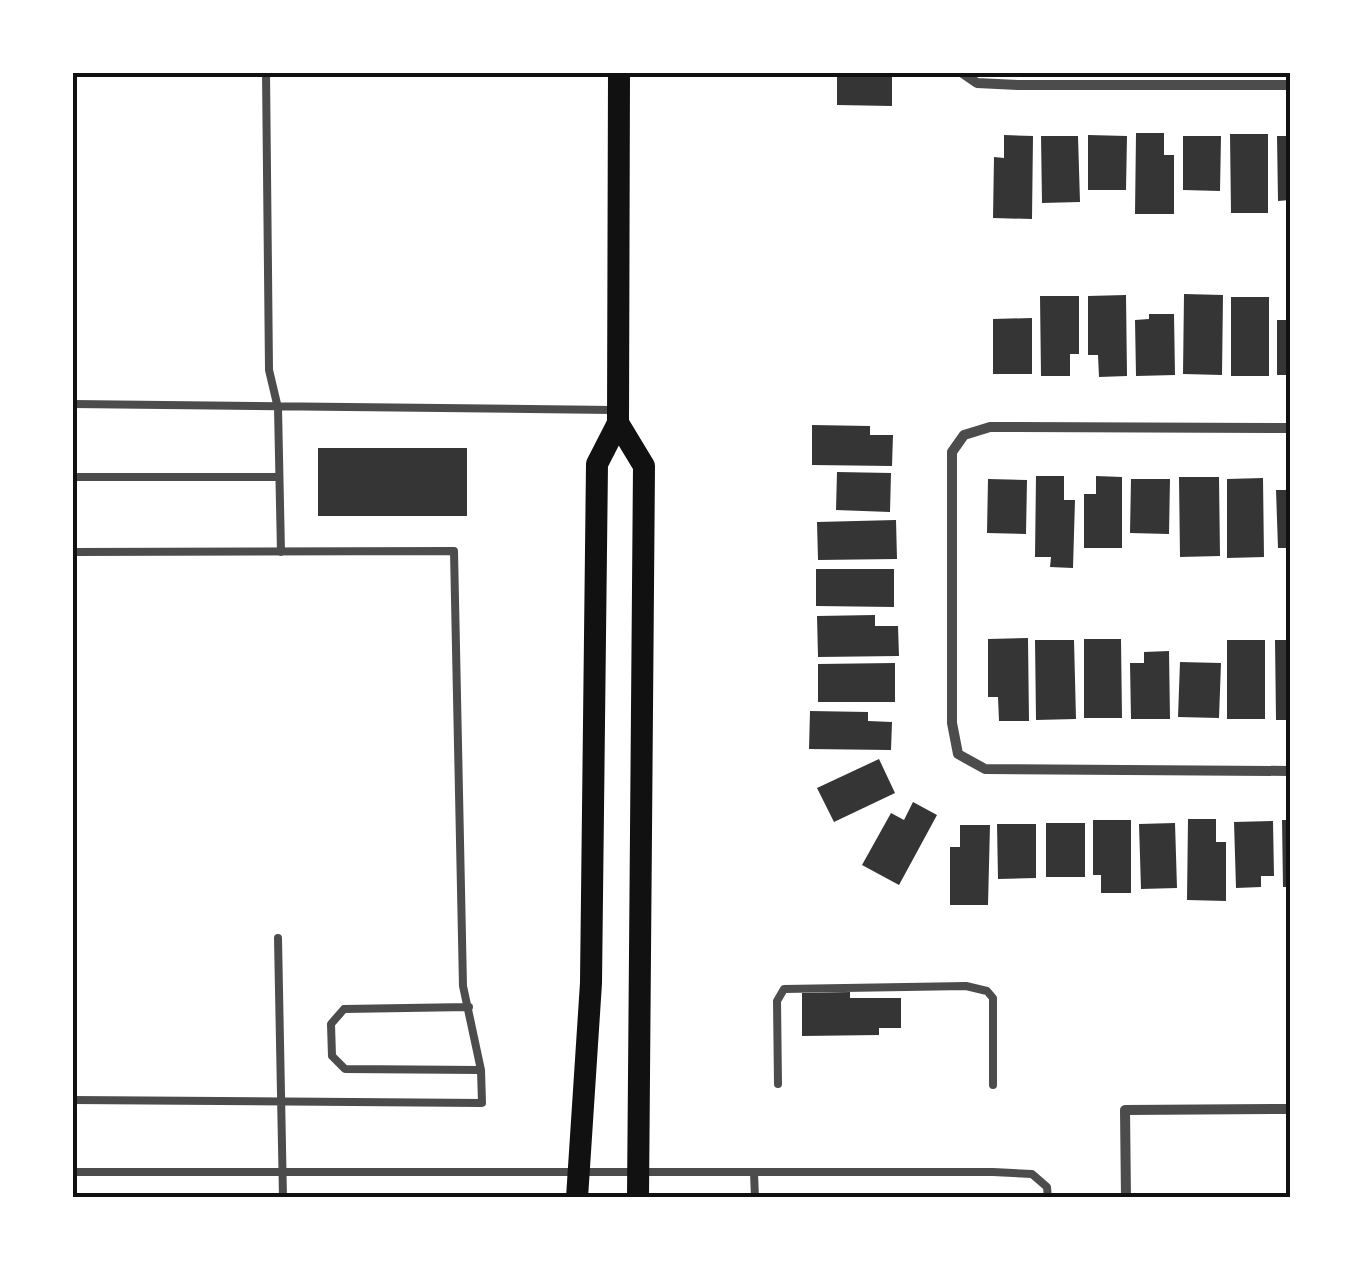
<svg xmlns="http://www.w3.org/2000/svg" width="1363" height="1270" font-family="Mulish,sans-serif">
<rect width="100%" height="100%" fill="#fff"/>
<path fill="#353535" d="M 837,72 L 892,72 L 892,106 L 837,105 Z
M 1136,133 L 1164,133 L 1164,155 L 1174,155 L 1174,214 L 1135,214 Z
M 1230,134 L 1268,134 L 1268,213 L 1231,213 Z
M 1004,135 L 1033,136 L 1032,219 L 993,218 L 994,157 L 1004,158 Z
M 1088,135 L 1127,136 L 1126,190 L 1088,190 Z
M 1041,136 L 1078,136 L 1080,202 L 1042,203 Z
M 1183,136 L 1221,136 L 1220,191 L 1183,190 Z
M 1277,136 L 1290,136 L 1290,200 L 1278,201 Z
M 1184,294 L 1223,295 L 1222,375 L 1183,374 Z
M 1126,295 L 1127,376 L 1099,377 L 1098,355 L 1088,355 L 1088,296 Z
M 1040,296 L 1079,296 L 1079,354 L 1070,354 L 1070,376 L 1041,376 Z
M 1231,297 L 1269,297 L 1269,376 L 1231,376 Z
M 1149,314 L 1174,314 L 1175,375 L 1136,376 L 1135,320 L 1149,319 Z
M 1032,318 L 1032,374 L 993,374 L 993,319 Z
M 1277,320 L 1290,320 L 1290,375 L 1277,375 Z
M 812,425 L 870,426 L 870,435 L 893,435 L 892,466 L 812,465 Z
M 318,448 L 467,448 L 467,516 L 318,516 Z
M 837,472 L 891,473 L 890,512 L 836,510 Z
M 1036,476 L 1064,476 L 1064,500 L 1075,500 L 1073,568 L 1050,567 L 1051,557 L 1035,557 Z
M 1096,476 L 1122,477 L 1122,548 L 1084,548 L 1084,494 L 1096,494 Z
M 1287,476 L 1290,476 L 1290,548 L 1278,548 L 1276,490 L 1287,490 Z
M 1179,477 L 1219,477 L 1220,556 L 1180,557 Z
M 1263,478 L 1264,557 L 1227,558 L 1227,479 Z
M 988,479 L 1027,480 L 1026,534 L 987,533 Z
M 1131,479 L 1170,479 L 1169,534 L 1130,533 Z
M 896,520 L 897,559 L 818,560 L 817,522 Z
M 816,569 L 894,569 L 894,607 L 816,606 Z
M 875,615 L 875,626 L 898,626 L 899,656 L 818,657 L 817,616 Z
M 1028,638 L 1029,721 L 999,721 L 998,697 L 988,697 L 988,639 Z
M 1084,639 L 1121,639 L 1122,718 L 1084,718 Z
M 1035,640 L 1074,640 L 1076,719 L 1036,720 Z
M 1227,640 L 1265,640 L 1265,719 L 1227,719 Z
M 1275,640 L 1290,640 L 1290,720 L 1276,720 Z
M 1169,651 L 1170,719 L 1131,719 L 1130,663 L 1144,663 L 1144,652 Z
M 1180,662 L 1221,663 L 1219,718 L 1178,717 Z
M 895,663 L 895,702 L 818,702 L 818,664 Z
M 810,711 L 868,712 L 868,721 L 892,722 L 891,750 L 809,749 Z
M 879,759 L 895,793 L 834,822 L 817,788 Z
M 913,802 L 937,815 L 899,885 L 862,865 L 891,813 L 904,820 Z
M 1188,819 L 1216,819 L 1216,842 L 1226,842 L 1226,901 L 1187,900 Z
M 1093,820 L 1131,820 L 1131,893 L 1101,893 L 1101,875 L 1093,875 Z
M 1282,820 L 1290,820 L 1290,887 L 1283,887 Z
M 1273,821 L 1274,876 L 1261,876 L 1261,887 L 1236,888 L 1234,822 Z
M 1046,823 L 1085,823 L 1085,877 L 1046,877 Z
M 1175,823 L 1177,888 L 1141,889 L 1139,824 Z
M 997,824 L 1036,824 L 1036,878 L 998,879 Z
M 960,825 L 990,825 L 988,905 L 950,905 L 950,847 L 960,847 Z
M 850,992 L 850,998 L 901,998 L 901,1028 L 879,1028 L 879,1035 L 802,1036 L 802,993 Z"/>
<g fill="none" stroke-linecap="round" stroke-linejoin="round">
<path stroke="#4c4c4c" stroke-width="8" d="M 266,72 L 269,370 L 278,408 L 281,552
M 72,404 L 613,410
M 72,477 L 279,477
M 72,552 L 454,551 L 463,986 L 481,1070 L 482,1103 L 72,1100
M 278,938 L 283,1198
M 469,1007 L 344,1009 L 331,1024 L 332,1056 L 345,1069 L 481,1070
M 778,1084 L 777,1001 L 784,989 L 966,986 L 987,991 L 993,998 L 993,1085
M 72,1172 L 993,1172 L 1032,1174 L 1047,1187 L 1048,1198
M 754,1173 L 755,1198"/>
<path stroke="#4c4c4c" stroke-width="10" d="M 961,72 L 977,83 L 1018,85 L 1290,85
M 1290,428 L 990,427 L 964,435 L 952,452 L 952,723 L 958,754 L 985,769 L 1290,771
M 1126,1198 L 1125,1110 L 1290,1109"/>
<path stroke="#111" stroke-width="22" d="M 618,423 L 644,466 L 638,1198
M 577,1198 L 591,983 L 597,464 L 618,423 L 619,72"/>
</g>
<rect width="1363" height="1270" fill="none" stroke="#ffffff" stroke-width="150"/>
<rect x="75" y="75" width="1213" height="1120" fill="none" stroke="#111" stroke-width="4"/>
</svg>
